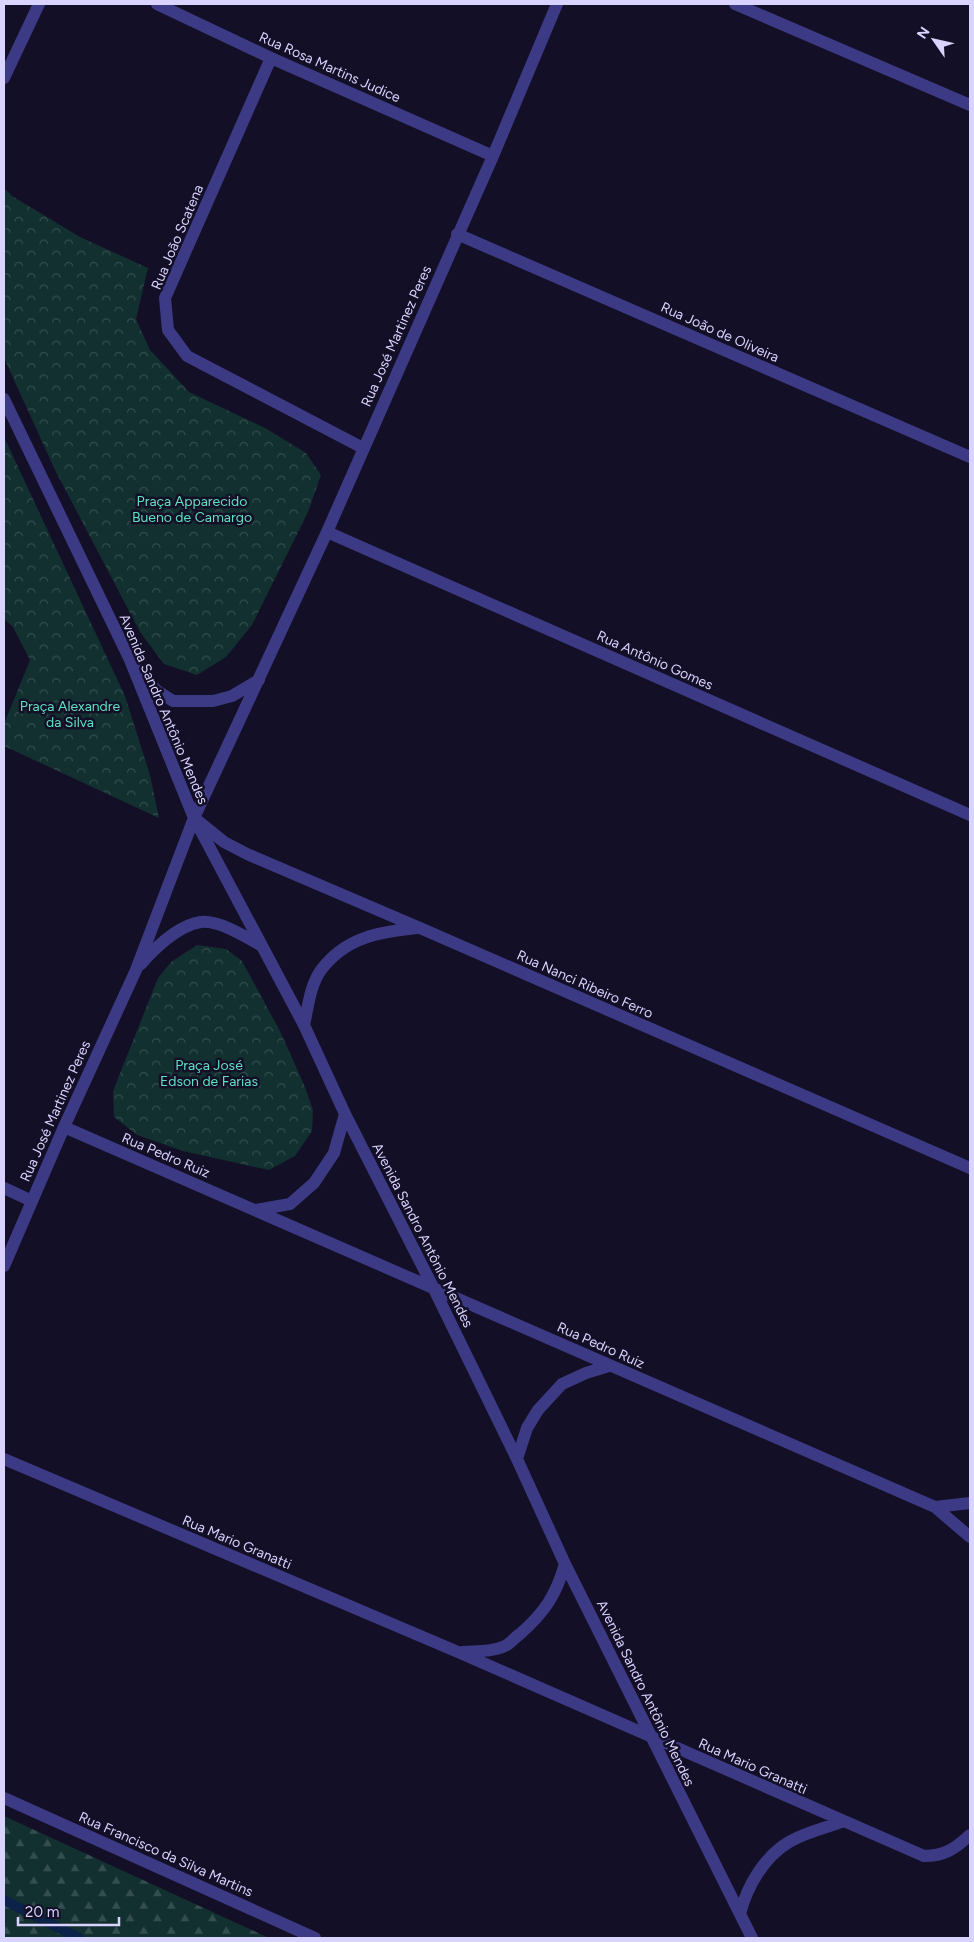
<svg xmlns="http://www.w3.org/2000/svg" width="974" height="1942" font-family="Figtree,sans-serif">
<defs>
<pattern id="forest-firs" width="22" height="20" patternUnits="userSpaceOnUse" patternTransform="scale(1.25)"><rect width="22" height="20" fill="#12302f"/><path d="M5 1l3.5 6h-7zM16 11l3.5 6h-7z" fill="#344d4e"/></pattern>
<pattern id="park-crowns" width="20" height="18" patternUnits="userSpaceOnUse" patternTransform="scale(1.25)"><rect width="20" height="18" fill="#12302f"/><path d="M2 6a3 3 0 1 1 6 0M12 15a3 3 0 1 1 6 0" fill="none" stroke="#344d4e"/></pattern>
</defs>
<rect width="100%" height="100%" fill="#130f26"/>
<path fill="url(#forest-firs)" d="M 4,1816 L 269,1938 L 4,1938 Z"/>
<path fill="url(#park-crowns)" d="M 4,188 L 12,196 L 80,237 L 148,268 L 136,319 L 150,350 L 189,392 L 265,428 L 306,453 L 321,475 L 308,512 L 252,625 L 226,657 L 197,675 L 164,664 L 140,632 L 55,470 L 4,358 Z
M 4,437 L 125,696 L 150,775 L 159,818 L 4,746 L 4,724 L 30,660 L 13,627 L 4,619 Z
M 197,945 L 226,949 L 242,961 L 280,1031 L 305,1087 L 313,1110 L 312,1131 L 295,1156 L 269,1170 L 183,1151 L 137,1135 L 114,1117 L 113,1091 L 158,978 L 171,962 Z"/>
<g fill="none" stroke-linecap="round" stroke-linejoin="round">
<path stroke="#0c2248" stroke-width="10" d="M 4,1900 L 79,1938"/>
<path stroke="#3d3a85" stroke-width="12" d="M 157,4 L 271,58 L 493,156
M 735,4 L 970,105
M 271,58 L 165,298 L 168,330 L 187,356 L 363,448
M 4,78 L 39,4
M 457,234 L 970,457
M 4,399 L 130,660 L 194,818 L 304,1025 L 345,1114 L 434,1289 L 517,1459 L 565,1564 L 752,1938
M 327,532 L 970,815
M 137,668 L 156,690 L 173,701 L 213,701 L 232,696 L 259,680
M 198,821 L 224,842 L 247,854 L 420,928 L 970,1168
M 141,964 C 155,948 179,925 201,922 C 219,920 246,937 262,946
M 304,1025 C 308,1008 310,985 321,970 C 346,937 379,932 417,928
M 64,1127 L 935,1507 L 970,1537
M 4,1188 L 32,1201
M 256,1210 L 290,1204 L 314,1183 L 334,1153 L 345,1114
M 4,1266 L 64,1127 L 136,970 L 194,818 L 327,532 L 493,156 L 557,4
M 4,1459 L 458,1652 L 924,1856 C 944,1856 955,1849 970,1835
M 517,1459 L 527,1428 L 538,1410 L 562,1384 L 586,1373 L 609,1366
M 935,1507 L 970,1503
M 463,1652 C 476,1651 493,1652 505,1646 C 510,1644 515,1637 520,1634 C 545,1612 556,1595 565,1564
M 4,1798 L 315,1938
M 740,1914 C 747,1886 764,1857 789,1842 C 806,1832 826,1828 844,1821"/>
</g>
<g text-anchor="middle" stroke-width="5" stroke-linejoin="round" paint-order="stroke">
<g font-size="14" fill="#d9d4ff" stroke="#130f26">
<text transform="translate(330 67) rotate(24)" y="5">Rua Rosa Martins Judice</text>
<text transform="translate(177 237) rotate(-67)" y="5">Rua João Scatena</text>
<text transform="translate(720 332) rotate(24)" y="5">Rua João de Oliveira</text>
<text transform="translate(396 336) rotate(-66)" y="5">Rua José Martinez Peres</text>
<text transform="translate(655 660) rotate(24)" y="5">Rua Antônio Gomes</text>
<text transform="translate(164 709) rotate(67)" y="5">Avenida Sandro Antônio Mendes</text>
<text transform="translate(585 984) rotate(24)" y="5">Rua Nanci Ribeiro Ferro</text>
<text transform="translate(55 1111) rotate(-66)" y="5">Rua José Martinez Peres</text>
<text transform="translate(166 1155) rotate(23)" y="5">Rua Pedro Ruiz</text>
<text transform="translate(423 1235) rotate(63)" y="5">Avenida Sandro Antônio Mendes</text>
<text transform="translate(601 1345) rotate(24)" y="5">Rua Pedro Ruiz</text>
<text transform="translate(237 1542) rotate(23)" y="5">Rua Mario Granatti</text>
<text transform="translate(646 1693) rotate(64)" y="5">Avenida Sandro Antônio Mendes</text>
<text transform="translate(753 1766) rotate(24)" y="5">Rua Mario Granatti</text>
<text transform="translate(166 1854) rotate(24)" y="5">Rua Francisco da Silva Martins</text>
</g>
<g font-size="14" fill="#5fe0c0" stroke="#130f26">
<text x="192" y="506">Praça Apparecido<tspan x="192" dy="16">Bueno de Camargo</tspan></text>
<text x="70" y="711">Praça Alexandre<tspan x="70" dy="16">da Silva</tspan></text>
<text x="209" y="1070">Praça José<tspan x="209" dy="16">Edson de Farias</tspan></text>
</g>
</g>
<rect width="974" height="1942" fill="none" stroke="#d9d4ff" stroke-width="10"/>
<g transform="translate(934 40) rotate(304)" stroke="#130f26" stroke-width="4" paint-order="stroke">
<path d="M0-4L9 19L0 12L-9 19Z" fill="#d9d4ff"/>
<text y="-8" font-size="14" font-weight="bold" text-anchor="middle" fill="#d9d4ff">N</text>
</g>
<path d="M18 1917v8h101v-8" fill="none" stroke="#d9d4ff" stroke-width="2.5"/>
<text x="25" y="1917" font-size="15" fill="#d9d4ff" stroke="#130f26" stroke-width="4" paint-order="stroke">20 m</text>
</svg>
